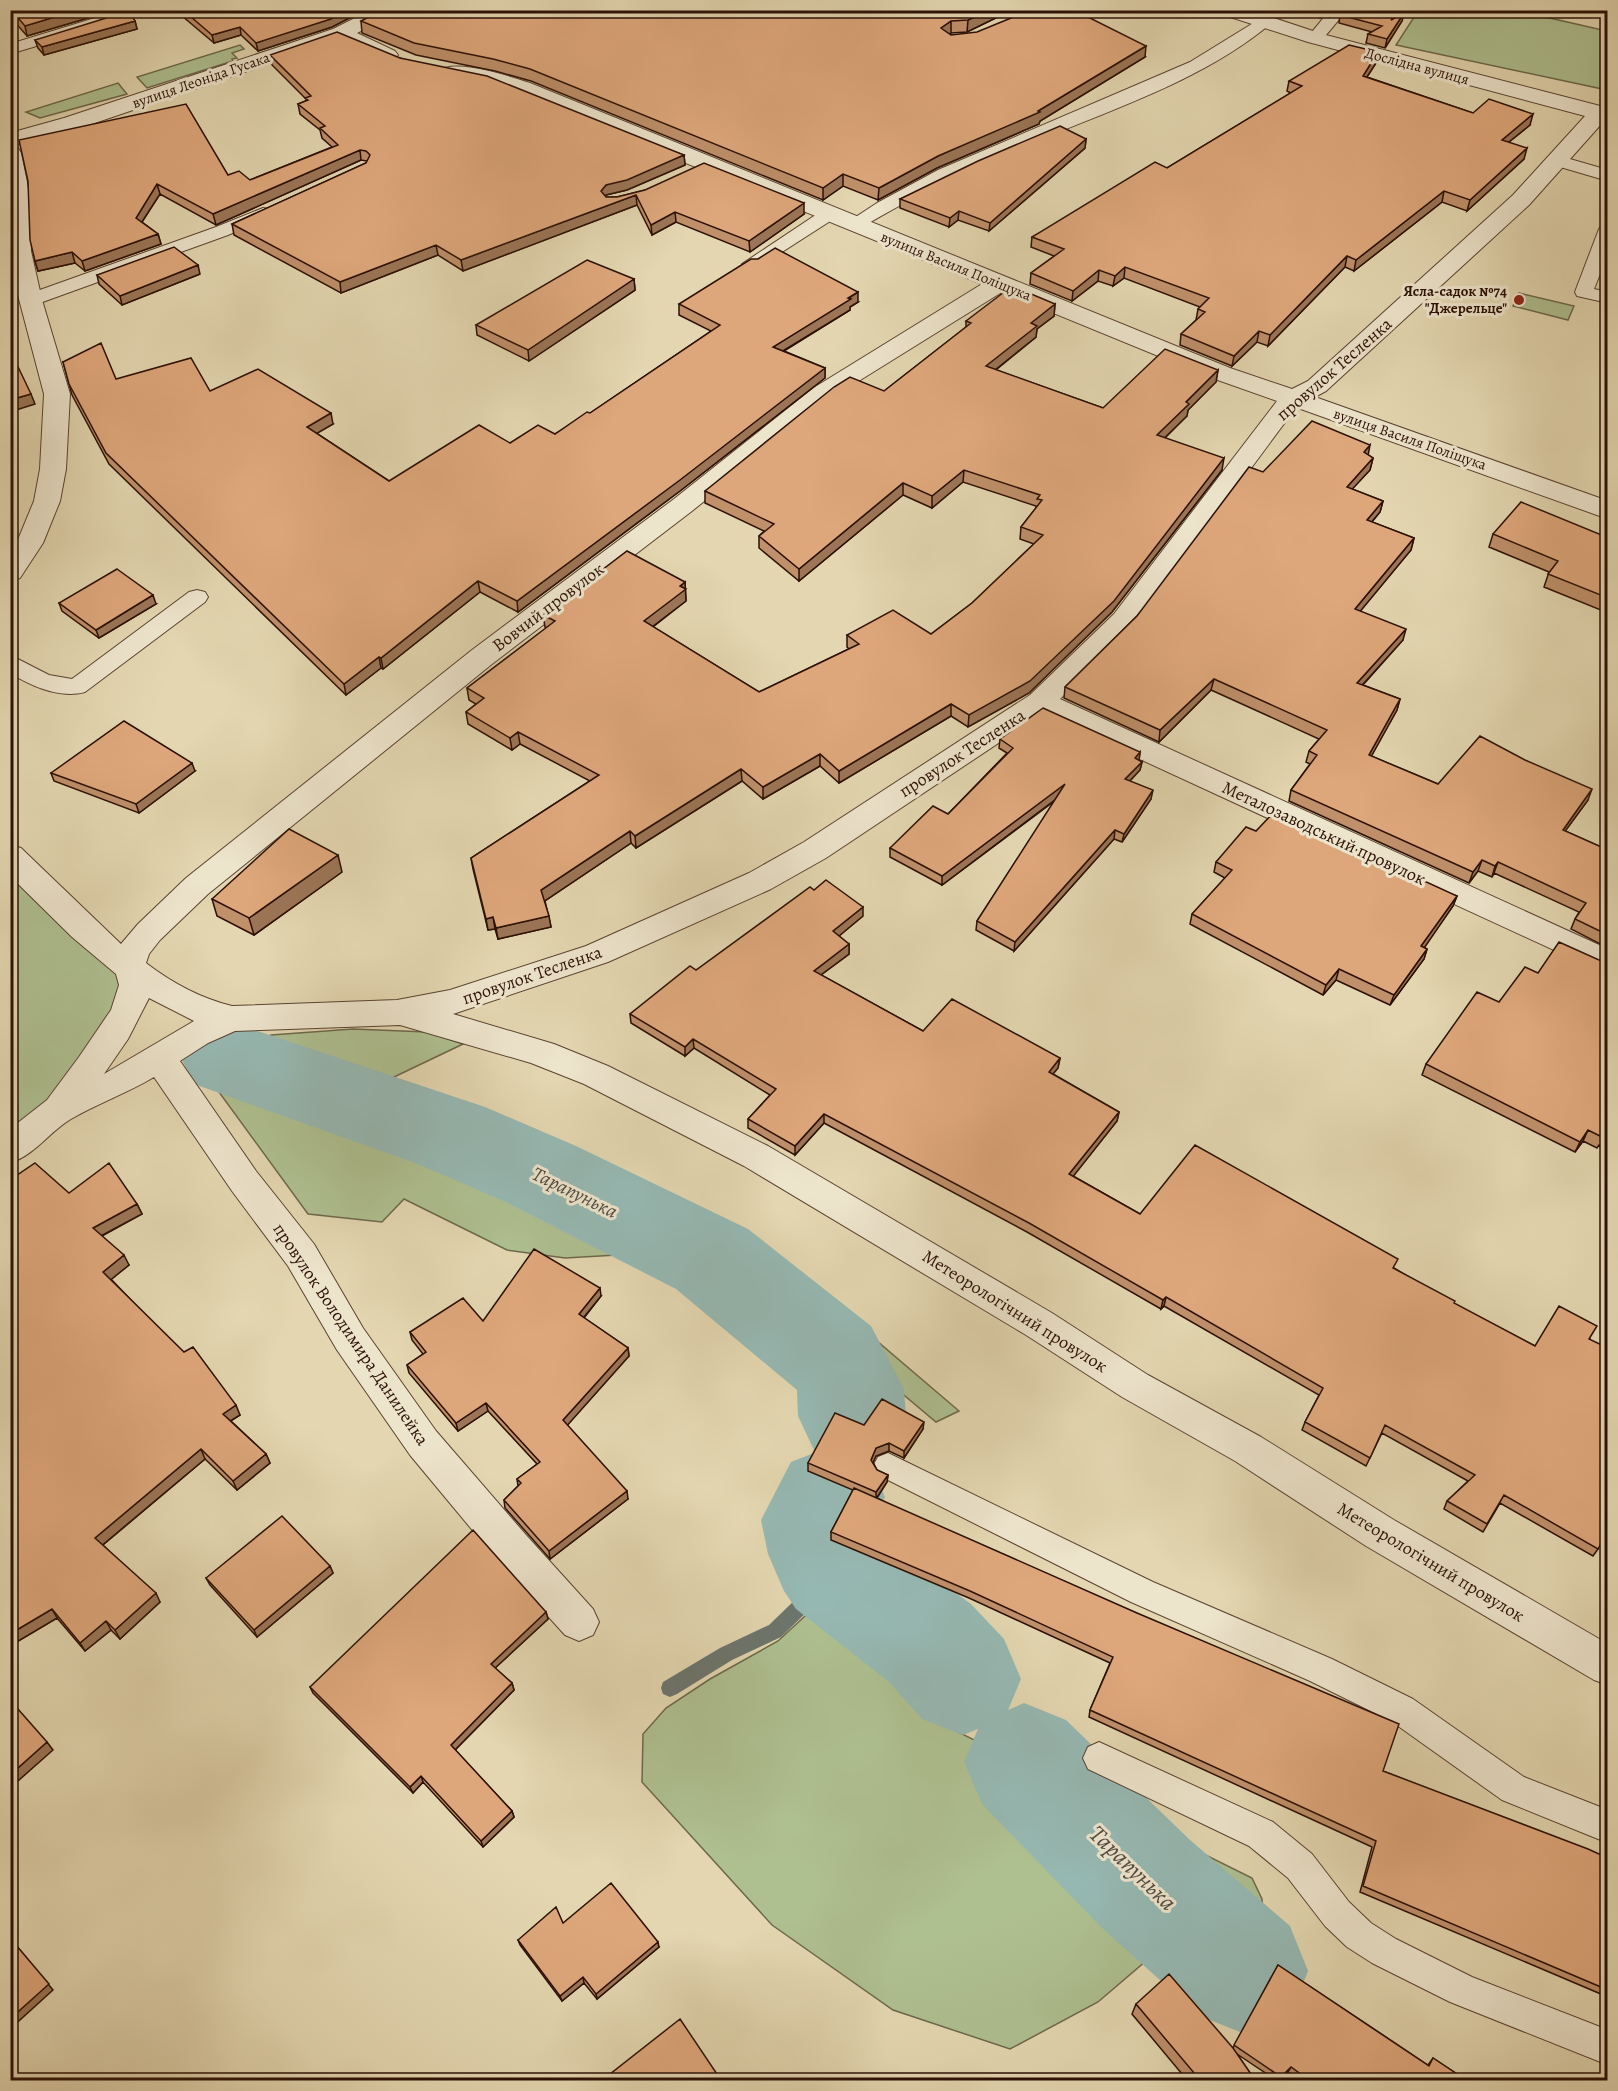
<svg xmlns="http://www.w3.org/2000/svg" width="1618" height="2091" font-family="Alegreya,serif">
<rect width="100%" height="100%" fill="#e3d6b0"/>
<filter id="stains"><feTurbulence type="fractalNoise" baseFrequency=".00333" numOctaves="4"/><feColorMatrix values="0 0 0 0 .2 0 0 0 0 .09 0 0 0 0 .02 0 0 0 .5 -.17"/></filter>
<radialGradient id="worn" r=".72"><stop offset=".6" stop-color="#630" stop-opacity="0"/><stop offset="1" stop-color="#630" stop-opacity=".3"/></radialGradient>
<path fill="#aebf90" stroke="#6d684b" stroke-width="1.5" d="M 1425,10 L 1519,11 L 1607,31 L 1607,90 L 1396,45 L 1416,14 Z
M 240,45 L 244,49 L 232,53 L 237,58 L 232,59 L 233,61 L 147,88 L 137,77 Z
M 118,83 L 127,94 L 40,118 L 26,112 Z
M 1519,293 L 1574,306 L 1568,320 L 1513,306 Z
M 10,871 L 116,972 L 123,985 L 120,998 L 66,1082 L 14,1133 L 10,1128 Z
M 353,1029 L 427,1032 L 463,1044 L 394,1077 L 442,1114 L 658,1211 L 830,1301 L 959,1411 L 936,1422 L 880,1375 L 823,1370 L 692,1273 L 635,1254 L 565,1258 L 507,1250 L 404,1199 L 382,1222 L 308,1214 L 200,1066 L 271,1035 Z
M 838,1553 L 898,1590 L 933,1619 L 955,1654 L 942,1724 L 1252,1878 L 1262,1899 L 1263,1956 L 1242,1986 L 1208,1994 L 1146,1961 L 1098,2002 L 1010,2049 L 893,2010 L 772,1925 L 642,1782 L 643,1734 L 666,1708 L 710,1679 L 778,1641 L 818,1604 L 812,1564 Z"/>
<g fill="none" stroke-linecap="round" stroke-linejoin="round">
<path fill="#6c756d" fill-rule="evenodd" d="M 836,1564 L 842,1566 L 845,1572 L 842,1578 L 781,1637 L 732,1660 L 677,1694 L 670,1697 L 663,1694 L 661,1688 L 663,1682 L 720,1648 L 769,1625 L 830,1566 Z"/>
<path fill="#96b8b2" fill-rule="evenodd" d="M 228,1021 L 485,1107 L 576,1146 L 748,1229 L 871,1326 L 904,1389 L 906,1416 L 890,1450 L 863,1459 L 869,1462 L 885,1497 L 873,1523 L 876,1535 L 971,1604 L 1004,1639 L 1021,1679 L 1008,1710 L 1024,1703 L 1066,1720 L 1190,1840 L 1290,1926 L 1308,1971 L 1290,2016 L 1245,2034 L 1200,2016 L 1102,1928 L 982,1804 L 964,1762 L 978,1729 L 963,1735 L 922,1719 L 889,1682 L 796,1609 L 784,1591 L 768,1554 L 761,1520 L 791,1462 L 819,1451 L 814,1450 L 798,1416 L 797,1390 L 676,1289 L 506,1202 L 415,1163 L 194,1084 L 181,1058 L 194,1032 Z"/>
<defs>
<path id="lane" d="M 121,10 L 147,10 L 145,13 L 10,54 L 10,44 Z
M 1330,10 L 1347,10 L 1321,41 L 1309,41 L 1307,38 Z
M 1263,17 L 1271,22 L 1269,25 C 1206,77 1124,105 1049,136 C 983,162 921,192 860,228 L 848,228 L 845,224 L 877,203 L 938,170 L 1190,62 Z
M 1556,155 L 1608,170 L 1608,181 L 1550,164 L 1547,160 L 1550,156 Z
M 263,208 L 269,209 L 272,213 L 269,217 L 228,235 L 37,304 L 23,304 L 21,300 L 23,296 L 216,227 Z
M 829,209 L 835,210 L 838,214 L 835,218 L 757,268 L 745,268 L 742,264 L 823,210 Z
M 1608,224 L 1608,254 L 1594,289 L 1608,292 L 1608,303 L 1577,296 L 1575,292 L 1599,229 L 1602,225 Z
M 197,590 L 205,592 L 208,597 L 205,602 L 85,692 C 60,699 31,686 10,673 L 10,655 L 49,675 L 72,679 L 189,592 Z
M 888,1453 L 1153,1582 L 1332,1659 L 1413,1699 L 1524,1777 L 1608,1810 L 1608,1843 L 1502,1800 L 1391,1721 L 1310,1681 L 1131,1602 L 878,1475 L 873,1466 L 878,1457 Z
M 1099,1742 L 1273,1822 L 1312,1854 L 1349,1902 L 1371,1923 L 1396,1939 L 1472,1977 L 1608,2030 L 1608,2065 L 1450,2002 L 1372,1963 L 1347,1947 L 1325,1926 L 1288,1878 L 1249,1846 L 1088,1769 L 1083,1758 L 1088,1747 Z"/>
<path id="street" d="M 371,10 L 398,10 L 395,14 L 357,33 L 395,51 L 398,55 L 395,59 L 388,61 L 381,59 L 339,40 L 80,128 L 10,146 L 10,133 L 64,118 L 333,29 Z
M 1218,10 L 1250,10 L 1322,34 L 1608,108 L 1608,121 L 1604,121 L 1529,205 L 1326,391 L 1315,397 L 1608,501 L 1608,519 L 1298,408 L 1286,421 L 1134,626 L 1060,699 L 1608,949 L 1608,975 L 1042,714 L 826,858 L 771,889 L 608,962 L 453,1014 L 554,1044 L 608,1066 L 768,1146 L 1052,1313 L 1148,1375 L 1261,1437 L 1394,1520 L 1608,1644 L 1608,1685 L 1594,1680 L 1366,1546 L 1235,1461 L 1122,1397 L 1026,1335 L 744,1166 L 584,1084 L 531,1063 L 400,1025 L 235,1031 L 208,1043 L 180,1061 L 256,1171 L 314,1244 L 363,1328 L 436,1431 L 526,1535 L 593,1609 L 599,1622 L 593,1635 L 579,1641 L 565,1635 L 498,1561 L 410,1455 L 337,1350 L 288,1266 L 232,1191 L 154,1077 C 128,1093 98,1103 71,1119 C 49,1132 35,1155 10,1163 L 10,1129 L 47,1100 L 79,1057 L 111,1010 L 119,985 L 116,974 L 72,937 L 10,876 L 10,845 L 21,848 L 121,944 L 138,924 L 186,878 L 472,650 L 674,499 L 815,387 L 982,284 L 514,93 L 490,85 L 445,76 L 441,72 L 445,68 C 468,62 507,76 530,83 L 1230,368 L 1292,389 L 1308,381 L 1513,195 L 1585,116 L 1308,42 L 1221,14 ZM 1002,292 L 1212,378 L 1277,401 L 1114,614 L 1030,695 L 804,842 L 749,873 L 586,946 L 450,990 L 397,1000 L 232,1006 C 200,998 172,983 146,963 L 149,954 L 160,940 L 208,894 L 492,664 L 692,511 L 833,397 ZM 149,998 L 194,1021 L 104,1074 L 128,1039 Z
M 10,146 L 18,148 L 21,153 L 29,192 L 31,251 L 42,300 L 70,394 L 66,469 L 60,501 L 43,543 L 20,578 L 10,581 L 10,551 L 17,542 L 34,501 L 40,469 L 44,394 L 10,265 Z"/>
</defs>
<use href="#lane" stroke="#5a4230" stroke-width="2"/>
<use href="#street" stroke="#5a4230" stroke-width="2"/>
<use href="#lane" fill="#ede4cc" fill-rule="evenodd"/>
<use href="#street" fill="#ede4cc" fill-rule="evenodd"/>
</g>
<path fill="#bf906a" stroke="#2c1006" stroke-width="1.5" d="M 10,10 L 115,10 L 27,36 L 13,20 L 10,21 Z
M 175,10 L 365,10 L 332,27 L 258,51 L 241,35 L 214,43 Z
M 1012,10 L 967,32 L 951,33 L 950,34 L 951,35 L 1145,57 L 1040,121 L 1039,124 L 937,168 L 878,200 L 843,186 L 823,200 L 531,81 L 495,71 L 416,55 L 362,33 L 361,21 L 407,12 Z
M 1291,10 L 1327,10 L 1320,18 Z
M 1344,10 L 1403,10 L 1399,16 L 1404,13 L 1402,21 L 1385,48 L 1366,43 L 1368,34 L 1372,32 L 1339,23 L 1340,15 Z
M 135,21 L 137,29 L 44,55 L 38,48 L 35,40 Z
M 1378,52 L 1376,63 L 1367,77 L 1473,113 L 1530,125 L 1509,142 L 1524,159 L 1467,211 L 1442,202 L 1354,271 L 1345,267 L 1268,346 L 1257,342 L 1232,366 L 1180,345 L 1181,334 L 1196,320 L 1198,309 L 1200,307 L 1124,278 L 1113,286 L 1098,281 L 1072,301 L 1030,284 L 1031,273 L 1054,256 L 1031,247 L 1032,237 L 1167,168 L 1291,93 L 1287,91 L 1289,81 Z
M 270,55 L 400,58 L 684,155 L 685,165 L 627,190 L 606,195 L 605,196 L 606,197 L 617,197 L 645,190 L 804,214 L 750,252 L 676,222 L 652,235 L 637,205 L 463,271 L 438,255 L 341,293 L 234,235 L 232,224 L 366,163 L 367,161 L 361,160 L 216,225 L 160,194 L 142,222 L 158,234 L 161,244 L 85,271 L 75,263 L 38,271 L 35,261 L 28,181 L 228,175 L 250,180 L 332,147 L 322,138 L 320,130 L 300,114 L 298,104 L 306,101 L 306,99 L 272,65 Z
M 1086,139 L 1085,148 L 989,231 L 958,220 L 949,227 L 900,208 L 900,199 Z
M 200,274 L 122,305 L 99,284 L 97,275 Z
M 634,279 L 635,290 L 529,361 L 477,335 L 476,325 Z
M 858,302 L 850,307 L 850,310 L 784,351 L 825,368 L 825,378 L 680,491 L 518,612 L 480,592 L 383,669 L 381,668 L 346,695 L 109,464 L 72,395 L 63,362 L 116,379 L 210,391 L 333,424 L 316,433 L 389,481 L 510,443 L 555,434 L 590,413 L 711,331 L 679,315 L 679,304 Z
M 1055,304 L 1054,316 L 1037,329 L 1036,337 L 996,370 L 1103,408 L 1218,370 L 1216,382 L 1188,410 L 1187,416 L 1165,438 L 1222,470 L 1112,612 L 1029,693 L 968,727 L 951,716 L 839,783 L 820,766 L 763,799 L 742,781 L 636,848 L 631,843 L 545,901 L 551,927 L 498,939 L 495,929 L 488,930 L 473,869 L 471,858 L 590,781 L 520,744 L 512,750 L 468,724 L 466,712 L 476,704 L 469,700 L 467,688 L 547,628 L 545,627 L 543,615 L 685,582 L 686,601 L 653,627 L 759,692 L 849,649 L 847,647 L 847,635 L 931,634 L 972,603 L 1034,544 L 1020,539 L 1021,527 L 1036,508 L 1036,506 L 963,482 L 932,508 L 903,495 L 799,581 L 759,548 L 759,536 L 764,531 L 705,503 L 705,491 L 884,391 L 966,327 L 966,321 Z
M 1368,455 L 1373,458 L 1370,470 L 1352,489 L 1383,501 L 1380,512 L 1372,522 L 1414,538 L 1411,550 L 1360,611 L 1403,640 L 1363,685 L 1400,699 L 1397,710 L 1371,756 L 1438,784 L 1588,800 L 1565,831 L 1608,850 L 1608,948 L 1571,929 L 1575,919 L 1579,912 L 1494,873 L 1492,877 L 1478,871 L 1469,883 L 1289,801 L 1291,790 L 1310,764 L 1306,762 L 1309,751 L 1319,739 L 1211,690 L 1159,742 L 1064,698 L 1065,687 L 1137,616 L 1263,472 Z
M 1493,534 L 1604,536 L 1603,539 L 1608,540 L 1608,613 L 1544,587 L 1549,572 L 1489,547 Z
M 59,603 L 156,604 L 99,638 L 62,611 Z
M 1000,739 L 1140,752 L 1139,760 L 1142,762 L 1140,770 L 1130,781 L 1151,799 L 1122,842 L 1114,839 L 1014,951 L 976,930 L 977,921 L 1056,800 L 942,885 L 890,857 L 890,848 L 948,814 L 1007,753 L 999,748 Z
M 195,771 L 139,813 L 54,781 L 51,773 Z
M 1256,831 L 1457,896 L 1453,906 L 1424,947 L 1427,949 L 1424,959 L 1390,1005 L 1336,980 L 1323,995 L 1190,924 L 1192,914 L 1225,878 L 1214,872 L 1216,862 Z
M 342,872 L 254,935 L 217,916 L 212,899 Z
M 863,916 L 839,936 L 849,944 L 849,954 L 821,975 L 923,1031 L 1060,1058 L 1058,1068 L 1053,1074 L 1119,1112 L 1117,1121 L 1073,1176 L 1140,1214 L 1394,1268 L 1454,1304 L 1535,1346 L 1590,1339 L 1598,1549 L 1593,1556 L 1500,1503 L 1483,1532 L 1444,1509 L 1447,1501 L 1468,1481 L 1382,1433 L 1366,1466 L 1302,1430 L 1305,1422 L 1319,1395 L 1164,1306 L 1161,1309 L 1027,1232 L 824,1123 L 795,1155 L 748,1128 L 748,1119 L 770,1095 L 694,1048 L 685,1056 L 631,1023 L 630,1014 L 696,970 Z
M 1608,964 L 1608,996 L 1604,1002 L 1608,1003 L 1608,1150 L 1599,1145 L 1597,1148 L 1583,1141 L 1575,1152 L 1422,1075 L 1426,1064 L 1499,1002 L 1538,973 Z
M 10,1180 L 69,1193 L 137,1204 L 142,1214 L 102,1236 L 129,1265 L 111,1279 L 240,1415 L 231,1421 L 266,1454 L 270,1463 L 237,1490 L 205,1459 L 103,1545 L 160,1602 L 120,1639 L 111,1630 L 85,1651 L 57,1618 L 10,1646 Z
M 601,1296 L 584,1318 L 628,1348 L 629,1356 L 567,1425 L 628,1499 L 550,1559 L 505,1508 L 504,1500 L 518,1486 L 517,1479 L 537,1464 L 488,1411 L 458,1431 L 409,1373 L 407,1365 L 423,1354 L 412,1340 L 410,1332 L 483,1321 Z
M 864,1425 L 923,1429 L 904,1458 L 889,1451 L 876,1456 L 873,1462 L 877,1470 L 888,1475 L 887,1482 L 877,1498 L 1383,1771 L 1608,1858 L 1608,1997 L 1360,1892 L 1372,1847 L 1089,1717 L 1090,1710 L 1110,1663 L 969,1598 L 831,1540 L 831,1532 L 853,1490 L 808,1471 L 808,1463 Z
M 330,1566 L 333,1573 L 257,1637 L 210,1585 L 206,1578 Z
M 546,1612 L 548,1619 L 495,1668 L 512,1683 L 514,1690 L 455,1750 L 512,1811 L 514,1817 L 483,1847 L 423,1782 L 413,1793 L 313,1693 L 310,1687 Z
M 563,1923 L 659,1947 L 597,1999 L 584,1983 L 562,2001 L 520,1945 L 518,1940 Z
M 1278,1965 L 1428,2065 L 1433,2058 L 1466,2080 L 1299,2080 L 1288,2072 L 1279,2080 L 1276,2080 L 1237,2054 L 1255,2080 L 1187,2080 L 1132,2014 L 1136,2004 L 1233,2048 Z"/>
<path fill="#9b7556" stroke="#2c1006" stroke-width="1.5" d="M 10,10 L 13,20 L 10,21 Z
M 78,10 L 115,10 L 27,36 L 25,26 Z
M 347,10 L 365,10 L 332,27 L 258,51 L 256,43 Z
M 989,10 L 1012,10 L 967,32 L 968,20 Z
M 1322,10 L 1327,10 L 1320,18 Z
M 1398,10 L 1403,10 L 1389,29 L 1391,20 Z
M 1404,13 L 1402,21 L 1385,48 L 1387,39 Z
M 135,21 L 137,29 L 44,55 L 42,47 Z
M 951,21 L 951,33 L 941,39 L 941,28 Z
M 240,27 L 241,35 L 214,43 L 212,35 Z
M 1146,46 L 1145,57 L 1040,121 L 1039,124 L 937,168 L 878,200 L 879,188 L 938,156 L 1038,111 Z
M 1378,52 L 1376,63 L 1361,86 L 1363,76 Z
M 1533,114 L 1530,125 L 1499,150 L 1502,140 Z
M 1086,139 L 1085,148 L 989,231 L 990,223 Z
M 1527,148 L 1524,159 L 1467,211 L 1470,200 Z
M 360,150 L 361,160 L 216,225 L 213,214 Z
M 684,155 L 685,165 L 627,190 L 606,195 L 602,201 L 601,191 L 606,185 Z
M 843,174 L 843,186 L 823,200 L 823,188 Z
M 157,184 L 160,194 L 138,228 L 136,218 Z
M 1444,191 L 1442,202 L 1354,271 L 1356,260 Z
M 636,195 L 637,205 L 463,271 L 461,260 Z
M 804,203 L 804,214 L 750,252 L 749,241 Z
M 959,211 L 958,220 L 949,227 L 950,218 Z
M 675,212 L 676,222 L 652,235 L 651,225 Z
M 158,234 L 161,244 L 85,271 L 82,261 Z
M 436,245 L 438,255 L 341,293 L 340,282 Z
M 72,252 L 75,263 L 38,271 L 35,261 Z
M 1347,256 L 1345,267 L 1268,346 L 1270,335 Z
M 198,265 L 200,274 L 122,305 L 120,296 Z
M 1125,267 L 1124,278 L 1113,286 L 1115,276 Z
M 1099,270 L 1098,281 L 1072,301 L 1073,291 Z
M 634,279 L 635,290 L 529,361 L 528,350 Z
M 858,292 L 858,302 L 850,307 L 850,310 L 773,357 L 773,347 Z
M 1055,304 L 1054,316 L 1037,329 L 1036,337 L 985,378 L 986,366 L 1031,323 Z
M 1259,331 L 1257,342 L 1232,366 L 1234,356 Z
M 825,368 L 825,378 L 680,491 L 518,612 L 517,601 Z
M 1218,370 L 1216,382 L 1188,410 L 1187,416 L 1155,447 L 1157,435 L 1186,402 Z
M 31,394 L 35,404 L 10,412 L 10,400 Z
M 331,413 L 333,424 L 309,438 L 307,427 Z
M 1370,445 L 1368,456 L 1364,452 Z
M 1224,458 L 1222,470 L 1112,612 L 1029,693 L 968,727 L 969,715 Z
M 1373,458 L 1370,470 L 1344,498 L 1347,487 Z
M 964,470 L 963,482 L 932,508 L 932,496 Z
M 903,483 L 903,495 L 799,581 L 799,569 Z
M 1383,501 L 1380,512 L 1364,531 L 1367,520 Z
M 1414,538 L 1411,550 L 1353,620 L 1355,609 Z
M 478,581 L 480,592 L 383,669 L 381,658 Z
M 685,582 L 686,601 L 644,633 L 644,621 Z
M 153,595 L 156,604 L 99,638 L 96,630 Z
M 1406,629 L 1403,640 L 1354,694 L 1357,683 Z
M 379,657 L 381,668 L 346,695 L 344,684 Z
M 1214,679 L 1211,690 L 1159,742 L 1160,730 Z
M 1400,699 L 1397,710 L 1366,766 L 1369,755 Z
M 951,704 L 951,716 L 839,783 L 839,771 Z
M 518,732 L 520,744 L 512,750 L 510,738 Z
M 1140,752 L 1139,761 L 1135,758 Z
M 820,754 L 820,766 L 763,799 L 763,787 Z
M 1142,762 L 1140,770 L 1123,788 L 1125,779 Z
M 192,763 L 195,771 L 139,813 L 136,804 Z
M 741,769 L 742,781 L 636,848 L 635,836 Z
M 1065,784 L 1064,793 L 942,885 L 942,876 Z
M 1592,789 L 1588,800 L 1558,841 L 1563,830 Z
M 1153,790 L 1151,799 L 1122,842 L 1124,834 Z
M 1115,830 L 1114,839 L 1014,951 L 1015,942 Z
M 630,831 L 631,843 L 543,902 L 541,890 Z
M 338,855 L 342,872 L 254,935 L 249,918 Z
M 1482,860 L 1478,871 L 1469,883 L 1473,872 Z
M 1498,862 L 1494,873 L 1492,877 L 1495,866 Z
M 1457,896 L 1453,906 L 1418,957 L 1421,946 Z
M 863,907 L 863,916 L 833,941 L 833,931 Z
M 549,916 L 551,927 L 498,939 L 496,928 Z
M 493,917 L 495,929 L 488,930 L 486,919 Z
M 849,944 L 849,954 L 814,980 L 814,971 Z
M 1427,949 L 1424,959 L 1390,1005 L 1394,995 Z
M 1339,969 L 1336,980 L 1323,995 L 1326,985 Z
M 693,1039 L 694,1048 L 685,1056 L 685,1047 Z
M 1060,1058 L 1058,1068 L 1047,1081 L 1049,1072 Z
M 1119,1112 L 1117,1121 L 1068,1183 L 1069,1174 Z
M 824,1114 L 824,1123 L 795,1155 L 795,1146 Z
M 1588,1130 L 1583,1141 L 1575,1152 L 1580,1142 Z
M 137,1204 L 142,1214 L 97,1238 L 93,1228 Z
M 124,1255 L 129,1265 L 108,1282 L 103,1272 Z
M 600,1288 L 601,1296 L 580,1322 L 579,1314 Z
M 1166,1297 L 1164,1306 L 1161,1309 L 1163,1300 Z
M 628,1348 L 629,1356 L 565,1428 L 563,1420 Z
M 486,1403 L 488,1411 L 458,1431 L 456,1423 Z
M 236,1405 L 240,1415 L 227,1423 L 223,1414 Z
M 924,1422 L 923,1429 L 904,1458 L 904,1451 Z
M 889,1443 L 889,1451 L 876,1456 L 871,1467 L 871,1460 L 876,1448 Z
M 201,1449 L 205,1459 L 100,1547 L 95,1538 Z
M 266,1454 L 270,1463 L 237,1490 L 233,1481 Z
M 888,1475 L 887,1482 L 876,1499 L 876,1492 Z
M 627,1491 L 628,1499 L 550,1559 L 549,1551 Z
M 330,1566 L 333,1573 L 257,1637 L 254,1630 Z
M 156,1593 L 160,1602 L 120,1639 L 115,1630 Z
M 52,1609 L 57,1618 L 10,1646 L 10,1634 Z
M 546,1612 L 548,1619 L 493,1670 L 491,1664 Z
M 106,1621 L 111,1630 L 85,1651 L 80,1643 Z
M 512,1683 L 514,1690 L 453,1752 L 451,1745 Z
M 47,1742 L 53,1750 L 10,1788 L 10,1775 Z
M 421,1776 L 423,1782 L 413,1793 L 410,1787 Z
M 512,1811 L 514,1817 L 483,1847 L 481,1841 Z
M 10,1835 L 15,1842 L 10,1845 Z
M 10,1938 L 53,1990 L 10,2029 Z
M 658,1942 L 659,1947 L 597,1999 L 596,1994 Z
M 583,1977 L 584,1983 L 562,2001 L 560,1996 Z
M 1291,2067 L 1288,2072 L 1279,2080 L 1281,2077 Z"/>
<path fill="#dea77b" stroke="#2c1006" stroke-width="1.5" d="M 11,10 L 78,10 L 25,26 Z
M 183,10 L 347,10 L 331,19 L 256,43 L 240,27 L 212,35 Z
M 382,10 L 404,10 L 407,12 L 410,10 L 989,10 L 968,20 L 951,21 L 941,28 L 951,35 L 977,32 L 1023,13 L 1027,10 L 1074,10 L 1146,46 L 1038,111 L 1040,112 L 938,156 L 879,188 L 843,174 L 823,188 L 530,69 L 493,59 L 414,43 L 361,21 Z
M 1344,10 L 1398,10 L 1391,20 L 1404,13 L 1387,39 L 1368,34 L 1382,26 L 1340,15 Z
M 129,11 L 135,21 L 42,47 L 35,40 Z
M 337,32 L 400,58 L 487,76 L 684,155 L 627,180 L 606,185 L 601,191 L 606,197 L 617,197 L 645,190 L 704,163 L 804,203 L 749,241 L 675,212 L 651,225 L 636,195 L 461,260 L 436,245 L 340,282 L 232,224 L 366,163 L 370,155 L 366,151 L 360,150 L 213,214 L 157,184 L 136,218 L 158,234 L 82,261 L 72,252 L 35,261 L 30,240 L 28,181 L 19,140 L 186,104 L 228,175 L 239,171 L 250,180 L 338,145 L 320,128 L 325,126 L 298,104 L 308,100 L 305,98 L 311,96 L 270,55 Z
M 1349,45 L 1378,52 L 1363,76 L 1473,113 L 1489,99 L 1533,114 L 1502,140 L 1527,148 L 1470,200 L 1444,191 L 1356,260 L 1347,256 L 1270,335 L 1259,331 L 1234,356 L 1181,334 L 1205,312 L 1198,309 L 1209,298 L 1125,267 L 1115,276 L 1099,270 L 1073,291 L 1031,273 L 1064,249 L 1032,237 L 1155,162 L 1167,168 L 1302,86 L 1289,81 Z
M 1060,126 L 1086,139 L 990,223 L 959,211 L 950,218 L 900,199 L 978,161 Z
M 174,247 L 198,265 L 120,296 L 97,275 Z
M 775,248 L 858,292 L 848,298 L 851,299 L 773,347 L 825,368 L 680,480 L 517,601 L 478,581 L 381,658 L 379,657 L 344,684 L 106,453 L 69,384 L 63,362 L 101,343 L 116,379 L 191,358 L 210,391 L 258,369 L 331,413 L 307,427 L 389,481 L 479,425 L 510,443 L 538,425 L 555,434 L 587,412 L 590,413 L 720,325 L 679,304 L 751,259 L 758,259 Z
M 587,260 L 634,279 L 528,350 L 476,325 Z
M 1012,286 L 1055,304 L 1031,323 L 1037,326 L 986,366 L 1103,408 L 1165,349 L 1218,370 L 1186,402 L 1189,404 L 1157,435 L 1224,458 L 1114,601 L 1030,681 L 969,715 L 951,704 L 839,771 L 820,754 L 763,787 L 741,769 L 635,836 L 630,831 L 541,890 L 549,916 L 496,928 L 493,917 L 486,919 L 471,858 L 599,775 L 518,732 L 510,738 L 466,712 L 484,698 L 467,688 L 555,621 L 543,615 L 627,551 L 685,582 L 680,586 L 686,589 L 644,621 L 759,692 L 859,644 L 847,635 L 893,610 L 931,634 L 972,603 L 1043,535 L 1021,527 L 1042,500 L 1037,499 L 1040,495 L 964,470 L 932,496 L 903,483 L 799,569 L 759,536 L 774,524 L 705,491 L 834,387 L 850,377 L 884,391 L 971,323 L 966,321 Z
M 10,350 L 31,394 L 10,400 Z
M 1312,421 L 1370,445 L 1364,452 L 1373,458 L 1347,487 L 1383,501 L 1367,520 L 1414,538 L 1355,609 L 1406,629 L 1357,683 L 1400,699 L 1369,755 L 1438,784 L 1480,736 L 1525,760 L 1592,789 L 1563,830 L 1608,850 L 1608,935 L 1575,919 L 1586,903 L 1498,862 L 1495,866 L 1482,860 L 1473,872 L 1291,790 L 1317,755 L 1309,751 L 1327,730 L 1214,679 L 1160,730 L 1065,687 L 1137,616 L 1249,467 L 1263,472 Z
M 1521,502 L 1604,536 L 1602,538 L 1608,540 L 1608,598 L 1548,574 L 1558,561 L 1493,534 Z
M 117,569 L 153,595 L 96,630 L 59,603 Z
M 1043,708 L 1140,752 L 1135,758 L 1142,762 L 1125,779 L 1153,790 L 1124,834 L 1115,830 L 1015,942 L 977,921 L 1065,784 L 942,876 L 890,848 L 933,806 L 948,814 L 1013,748 L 1000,739 Z
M 124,721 L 192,763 L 136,804 L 51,773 Z
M 1274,812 L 1457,896 L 1421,946 L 1427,949 L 1394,995 L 1339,969 L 1326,985 L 1192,914 L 1232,870 L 1216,862 L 1246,827 L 1256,831 Z
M 289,829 L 338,855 L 249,918 L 212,899 Z
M 826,880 L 863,907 L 833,931 L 849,944 L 814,971 L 923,1031 L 952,999 L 1060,1058 L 1049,1072 L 1119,1112 L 1069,1174 L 1140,1214 L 1195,1145 L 1398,1259 L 1393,1268 L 1455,1301 L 1454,1303 L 1535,1346 L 1559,1306 L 1597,1326 L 1589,1339 L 1608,1348 L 1608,1531 L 1598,1549 L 1504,1495 L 1487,1524 L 1447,1501 L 1475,1475 L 1385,1425 L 1370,1458 L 1305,1422 L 1323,1388 L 1166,1297 L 1163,1300 L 1029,1223 L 824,1114 L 795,1146 L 748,1119 L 776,1089 L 693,1039 L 685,1047 L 630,1014 L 690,966 L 696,970 L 810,887 L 814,890 Z
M 1559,942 L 1608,964 L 1608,993 L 1602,1001 L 1608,1003 L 1608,1137 L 1604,1135 L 1602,1137 L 1588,1130 L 1580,1142 L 1426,1064 L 1477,992 L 1499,1002 L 1525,967 L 1538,973 Z
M 35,1163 L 69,1193 L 109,1163 L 137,1204 L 93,1228 L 124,1255 L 103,1272 L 184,1352 L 193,1347 L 236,1405 L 223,1414 L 266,1454 L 233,1481 L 201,1449 L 95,1538 L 156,1593 L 115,1630 L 106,1621 L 80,1643 L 52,1609 L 10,1634 L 10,1180 Z
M 534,1249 L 600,1288 L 579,1314 L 628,1348 L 563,1420 L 627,1491 L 549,1551 L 504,1500 L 521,1483 L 517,1479 L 540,1462 L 486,1403 L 456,1423 L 407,1365 L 426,1352 L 410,1332 L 463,1298 L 483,1321 Z
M 882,1399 L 924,1422 L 904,1451 L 889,1443 L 876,1448 L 871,1460 L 877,1470 L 888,1475 L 876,1492 L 808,1463 L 835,1413 L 864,1425 Z
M 854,1488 L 1137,1613 L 1399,1724 L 1383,1771 L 1588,1849 L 1608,1858 L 1608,1990 L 1363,1886 L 1376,1841 L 1090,1710 L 1113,1657 L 970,1591 L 831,1532 Z
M 282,1516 L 330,1566 L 254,1630 L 206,1578 Z
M 473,1530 L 546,1612 L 491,1664 L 512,1683 L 451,1745 L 512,1811 L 481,1841 L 421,1776 L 410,1787 L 310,1687 Z
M 10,1700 L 47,1742 L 10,1775 Z
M 611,1883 L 658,1942 L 596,1994 L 583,1977 L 560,1996 L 518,1940 L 556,1907 L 563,1923 Z
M 10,1938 L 49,1984 L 10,2019 Z
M 1278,1965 L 1429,2066 L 1433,2058 L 1466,2080 L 1309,2080 L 1291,2067 L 1281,2077 L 1234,2045 Z
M 1169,1974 L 1233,2048 L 1255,2080 L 1200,2080 L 1136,2004 Z
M 680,2019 L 721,2080 L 606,2080 L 605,2078 Z"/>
<circle fill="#8f2418" stroke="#ede4cc" stroke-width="2" cx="1519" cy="300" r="6"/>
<g text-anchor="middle" stroke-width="6" stroke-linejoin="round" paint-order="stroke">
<g font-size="15" fill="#2c1006" stroke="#ede4cc">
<text transform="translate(1417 66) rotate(15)" y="5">Дослідна вулиця</text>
<text transform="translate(201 80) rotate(-19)" y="5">вулиця Леоніда Гусака</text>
<text transform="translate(956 266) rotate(22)" y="5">вулиця Василя Поліщука</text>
<text transform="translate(1410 439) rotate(19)" y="5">вулиця Василя Поліщука</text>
</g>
<g font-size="15" font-weight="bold" fill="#2c1006" stroke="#ede4cc" text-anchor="end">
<text x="1507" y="296">Ясла-садок №74<tspan x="1507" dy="17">"Джерельце"</tspan></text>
</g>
<g font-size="18" fill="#2c1006" stroke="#ede4cc">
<text transform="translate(1334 369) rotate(-41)" y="6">провулок Тесленка</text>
<text transform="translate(548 607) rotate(-37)" y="6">Вовчий провулок</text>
<text transform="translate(962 753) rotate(-33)" y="6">провулок Тесленка</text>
<text transform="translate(1324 833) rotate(25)" y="6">Металозаводський провулок</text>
<text transform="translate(532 975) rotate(-19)" y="6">провулок Тесленка</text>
<text transform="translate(1015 1311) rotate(32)" y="6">Метеорологічний провулок</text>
<text transform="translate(351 1334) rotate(56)" y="6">провулок Володимира Данилейка</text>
<text transform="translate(1431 1562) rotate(31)" y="6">Метеорологічний провулок</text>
</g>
<g font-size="20" font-style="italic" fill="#514b42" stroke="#ede4cc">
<text transform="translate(575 1192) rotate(26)" y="7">Тарапунька</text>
</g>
<g font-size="24" font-style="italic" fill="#514b42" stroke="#ede4cc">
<text transform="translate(1133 1868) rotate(44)" y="8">Тарапунька</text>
</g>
</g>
<rect width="1618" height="2091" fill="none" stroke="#e3d6b0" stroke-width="36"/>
<rect x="12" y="12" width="1594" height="2067" fill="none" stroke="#2c1006" stroke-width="3"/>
<rect x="18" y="18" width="1582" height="2055" fill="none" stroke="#2c1006" stroke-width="1.5"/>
<rect width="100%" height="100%" filter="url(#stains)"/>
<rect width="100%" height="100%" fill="url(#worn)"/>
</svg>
